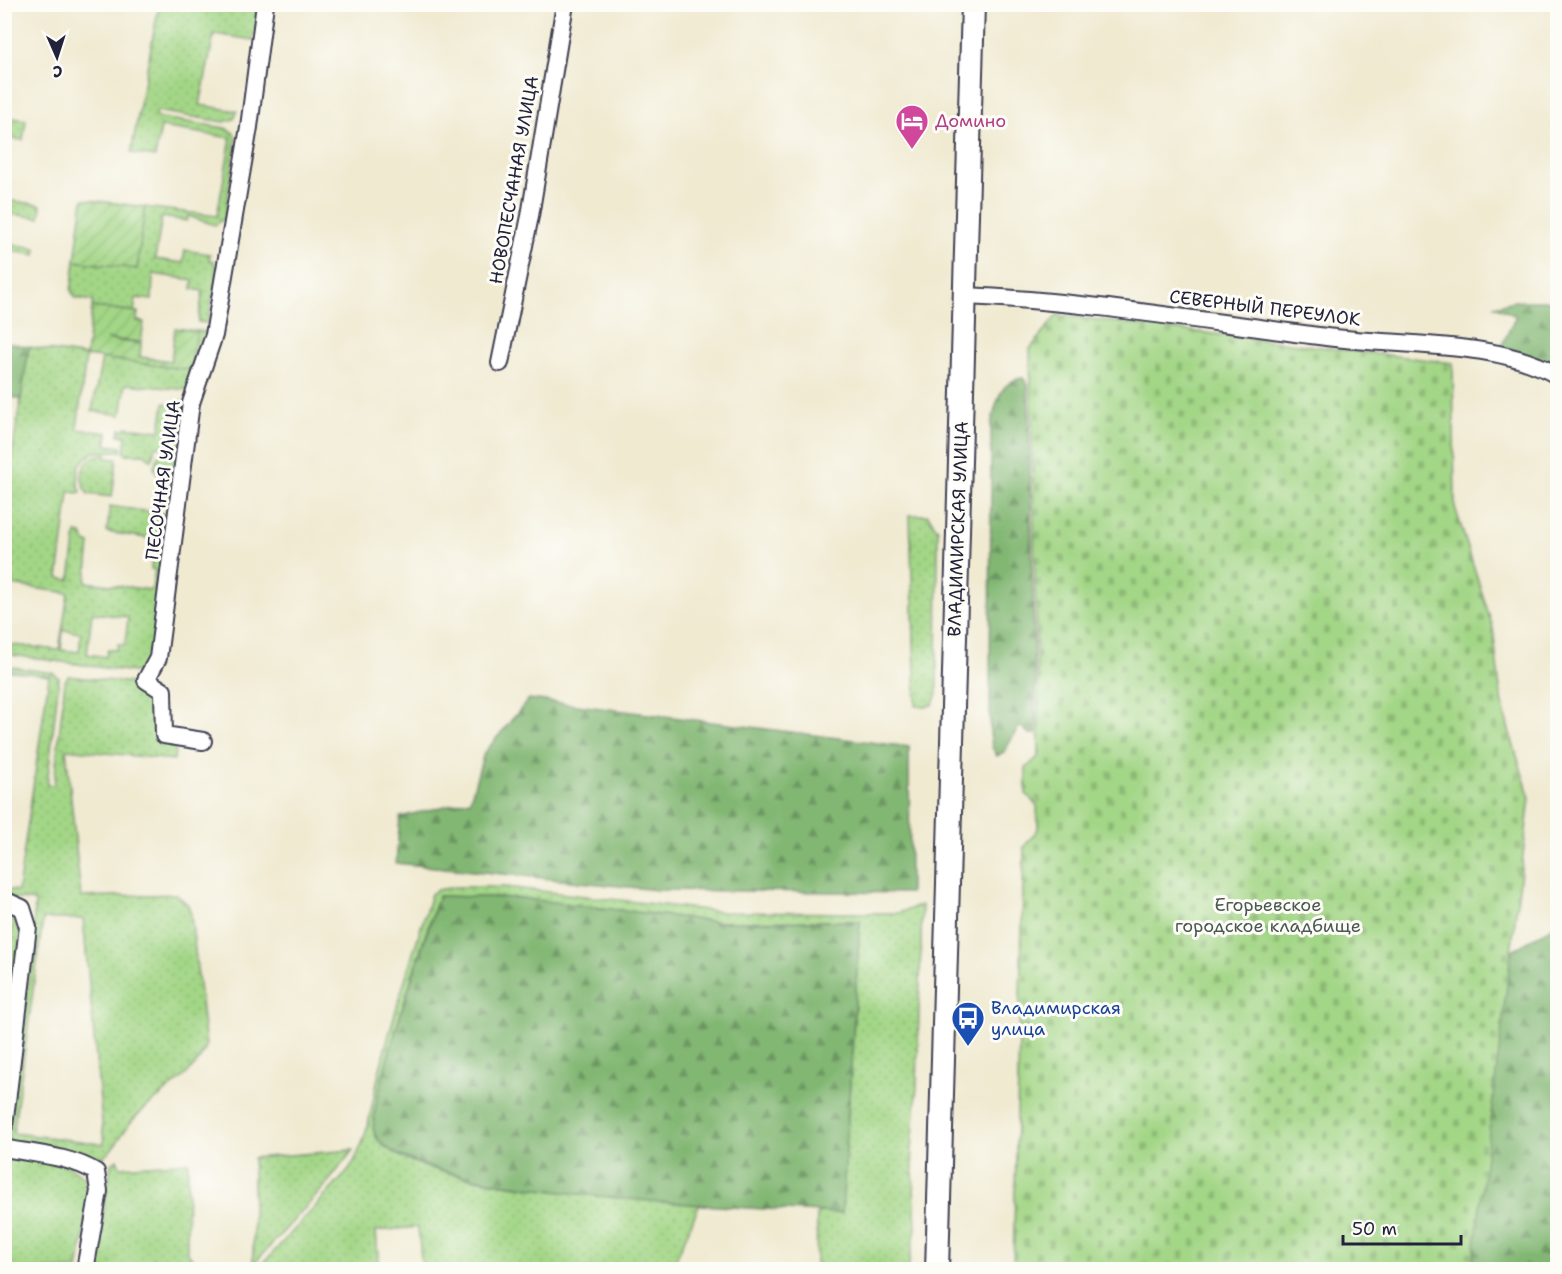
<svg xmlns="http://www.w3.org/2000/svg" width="1562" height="1274" font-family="'Shantell Sans',sans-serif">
<defs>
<pattern id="grass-dots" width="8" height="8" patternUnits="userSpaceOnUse" patternTransform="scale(1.5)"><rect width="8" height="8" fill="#a3d686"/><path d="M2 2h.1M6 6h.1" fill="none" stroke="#8cb775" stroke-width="1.8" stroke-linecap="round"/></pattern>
<pattern id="forest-firs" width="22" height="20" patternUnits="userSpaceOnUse" patternTransform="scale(1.5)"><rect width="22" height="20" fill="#82b773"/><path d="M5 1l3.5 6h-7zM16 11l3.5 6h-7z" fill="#6a9460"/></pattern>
<pattern id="cemetery-stones" width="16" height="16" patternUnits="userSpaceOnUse" patternTransform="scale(1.5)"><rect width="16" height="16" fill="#a3d686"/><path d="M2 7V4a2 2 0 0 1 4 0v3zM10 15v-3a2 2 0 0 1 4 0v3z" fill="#8cb775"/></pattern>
<pattern id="garden-furrows" width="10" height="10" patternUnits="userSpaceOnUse" patternTransform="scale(1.5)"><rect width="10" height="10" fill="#a3d686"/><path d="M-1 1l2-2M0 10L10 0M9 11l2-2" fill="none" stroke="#8cb775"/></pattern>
</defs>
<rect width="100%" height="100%" fill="#fdfcf7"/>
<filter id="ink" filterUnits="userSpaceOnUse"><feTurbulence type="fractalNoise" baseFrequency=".0167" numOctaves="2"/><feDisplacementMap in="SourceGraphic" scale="12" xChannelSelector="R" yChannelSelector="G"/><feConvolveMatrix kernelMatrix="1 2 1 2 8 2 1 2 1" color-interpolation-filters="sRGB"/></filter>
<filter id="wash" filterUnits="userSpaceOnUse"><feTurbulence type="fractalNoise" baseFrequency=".008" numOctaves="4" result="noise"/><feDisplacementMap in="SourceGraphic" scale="24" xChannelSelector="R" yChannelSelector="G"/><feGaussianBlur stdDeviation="1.35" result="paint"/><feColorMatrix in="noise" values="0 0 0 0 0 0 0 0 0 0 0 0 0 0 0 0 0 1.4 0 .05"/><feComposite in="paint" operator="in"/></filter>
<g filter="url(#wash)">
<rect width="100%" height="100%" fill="#f0ead1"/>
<path fill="url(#grass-dots)" stroke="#627c60" stroke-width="1.5" fill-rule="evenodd" d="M 159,5 L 260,5 L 253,40 L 214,34 L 200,105 L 237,111 L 234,119 L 224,122 L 157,111 L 155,117 L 225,128 L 234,133 L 236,138 L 225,218 L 215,225 L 188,216 L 187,221 L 162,217 L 155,259 L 183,263 L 185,250 L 210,254 L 209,260 L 214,261 L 217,272 L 208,323 L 198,322 L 203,291 L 192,289 L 193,280 L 153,274 L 152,300 L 136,298 L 134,312 L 92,307 L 93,301 L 76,298 L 71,291 L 75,261 L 137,269 L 145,207 L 217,216 L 231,138 L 161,127 L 155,157 L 131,153 Z
M 5,117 L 26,120 L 23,140 L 5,138 Z
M 5,200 L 41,205 L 40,218 L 11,214 L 10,222 L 5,224 Z
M 5,237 L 12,238 L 11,244 L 36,248 L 35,255 L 5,250 Z
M 197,331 L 207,332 L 189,390 L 126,384 L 121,415 L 92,411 L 102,358 L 191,370 Z
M 29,347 L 86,356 L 77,429 L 108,433 L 106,445 L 121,447 L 121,451 L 93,452 L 79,465 L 78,483 L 81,493 L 69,492 L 58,578 L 70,580 L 76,533 L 82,534 L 85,542 L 90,544 L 86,582 L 152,590 L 155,570 L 151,569 L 154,539 L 107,532 L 110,506 L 172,515 L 152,662 L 142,671 L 134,672 L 5,654 L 5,644 L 59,650 L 68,593 L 5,584 L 5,498 ZM 92,613 L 128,617 L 125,645 L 118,644 L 117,650 L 108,649 L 106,657 L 87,654 ZM 63,630 L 81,633 L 79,652 L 61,650 Z
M 177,401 L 186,402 L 175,478 C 165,483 157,476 154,467 L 158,456 L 165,451 L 163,446 L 155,447 L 152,460 L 144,454 L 127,454 L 124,452 L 126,436 L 119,435 L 120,429 L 125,430 L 126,427 L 160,431 L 164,403 L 176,405 Z
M 106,454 L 106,458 L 117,459 L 112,497 L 88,494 C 76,476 83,455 106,454 Z
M 910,515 L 928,515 L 938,530 L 937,694 L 933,704 L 926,707 L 916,706 Z
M 5,666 L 53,673 L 59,678 L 47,785 L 54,785 L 65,681 L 68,676 L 141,684 L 154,692 L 156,739 L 176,740 L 174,760 L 66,749 L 81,897 L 176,894 L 188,905 L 191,915 L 206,1046 C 197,1075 153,1097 132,1121 C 123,1131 117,1145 107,1154 C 100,1159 93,1160 85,1159 L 9,1141 L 8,1136 L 32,954 L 35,901 L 5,897 L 5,889 L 18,891 L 49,676 L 5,670 ZM 43,919 L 83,919 L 104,1144 L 13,1133 Z
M 456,887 L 506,887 L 723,912 L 898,913 L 922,905 L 917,1086 L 912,1150 L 916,1228 L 908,1269 L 816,1269 L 817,1212 L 842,1213 L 860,921 L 718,922 L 519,898 L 439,896 C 427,927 368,1110 374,1132 C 391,1187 647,1200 700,1203 L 672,1269 L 422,1269 L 418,1227 L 376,1231 L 379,1269 L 257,1270 L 349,1170 C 371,1136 372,1096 383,1057 C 397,1002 415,948 431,894 L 437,890 Z
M 5,906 L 16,914 L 21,923 L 5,1090 L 5,980 L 13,922 L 5,921 Z
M 353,1150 L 326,1185 L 249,1269 L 212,1269 L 212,1264 L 253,1264 L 253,1158 Z
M 5,1154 L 67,1165 L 90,1181 L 92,1190 L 78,1269 L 5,1270 Z
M 117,1159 L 120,1167 L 188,1162 L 187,1252 L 197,1263 L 202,1264 L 201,1269 L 94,1270 L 111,1165 Z"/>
<path fill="url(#forest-firs)" stroke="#526c57" stroke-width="1.5" d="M 1514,301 L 1557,301 L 1557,359 L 1548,361 L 1501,347 L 1516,316 L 1495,306 Z
M 5,342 L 29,347 L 21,399 L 5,396 Z
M 1023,378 L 1028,385 L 1036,734 L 1029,734 L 1022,727 L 1018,728 L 1004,752 L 997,756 L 992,747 L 990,732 L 991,425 C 996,405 999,380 1023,378 Z
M 529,699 L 909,747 L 910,893 L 657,890 L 396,863 L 400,817 L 470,800 L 484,753 Z
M 439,896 L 519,898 L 718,922 L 860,921 L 842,1213 C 773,1209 395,1197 374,1132 C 366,1108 428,932 439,896 Z
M 1557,924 L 1557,1269 L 1080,1270 L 1453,986 Z"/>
<path fill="url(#cemetery-stones)" stroke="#627c60" stroke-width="1.5" d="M 1057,315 L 1453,363 L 1455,507 L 1493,628 L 1500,690 L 1508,727 L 1530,798 L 1472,1269 L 1013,1269 L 1024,847 L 1038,829 L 1037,805 L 1026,794 L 1026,768 L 1039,756 L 1030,349 Z"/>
<path fill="url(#garden-furrows)" stroke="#627c60" stroke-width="1.5" d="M 83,199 L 145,207 L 137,269 L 75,261 Z
M 92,307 L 138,312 L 137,321 L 144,322 L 141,342 L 106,339 L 141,344 L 140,357 L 171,361 L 175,328 L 197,331 L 191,370 L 86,356 Z"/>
</g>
<g filter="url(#ink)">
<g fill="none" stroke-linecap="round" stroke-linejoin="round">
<defs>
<path id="street" d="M 965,296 C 1089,301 1212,323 1335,338 C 1400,346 1502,341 1558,376
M 500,363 L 530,216 L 565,4
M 203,741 L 164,735 L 163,691 L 146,680 L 158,658 L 191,403 L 214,335 L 249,127 L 265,4
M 4,900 L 22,908 L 28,927 L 4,1126
M 4,1148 C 34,1154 70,1156 96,1172 L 99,1191 L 85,1270"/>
<path id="secondary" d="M 937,1270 L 973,4"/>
</defs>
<use href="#street" stroke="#414052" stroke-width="20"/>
<use href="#secondary" stroke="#414052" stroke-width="26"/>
<use href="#street" stroke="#fff" stroke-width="16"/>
<use href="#secondary" stroke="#fff" stroke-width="22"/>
</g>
</g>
<defs>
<symbol id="hotel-pin" viewBox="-11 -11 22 30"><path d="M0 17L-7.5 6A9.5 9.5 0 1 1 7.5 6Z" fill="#d1479c" stroke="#fdfcf7"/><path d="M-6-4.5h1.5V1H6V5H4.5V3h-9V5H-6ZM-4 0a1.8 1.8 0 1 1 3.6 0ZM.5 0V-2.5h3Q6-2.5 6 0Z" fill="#fff"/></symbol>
<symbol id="bus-pin" viewBox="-11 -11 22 30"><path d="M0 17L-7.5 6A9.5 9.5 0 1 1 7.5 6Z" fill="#1a4fb4" stroke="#fdfcf7"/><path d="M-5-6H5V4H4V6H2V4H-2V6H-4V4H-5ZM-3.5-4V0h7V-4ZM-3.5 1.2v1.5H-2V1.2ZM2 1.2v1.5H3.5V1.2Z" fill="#fff"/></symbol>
</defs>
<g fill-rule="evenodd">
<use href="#hotel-pin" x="893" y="102" width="38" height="52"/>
<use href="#bus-pin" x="949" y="999" width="38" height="52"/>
</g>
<g text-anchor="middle" stroke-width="6" stroke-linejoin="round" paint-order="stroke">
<g font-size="18" fill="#b23c85" stroke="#fdfcf7" text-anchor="start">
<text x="935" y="127">Домино</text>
</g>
<g font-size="18" fill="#22223b" stroke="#fdfcf7">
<text transform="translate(514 180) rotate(-80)" y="6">НОВОПЕСЧАНАЯ УЛИЦА</text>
<text transform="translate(1265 308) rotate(7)" y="6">СЕВЕРНЫЙ ПЕРЕУЛОК</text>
<text transform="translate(163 480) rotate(-82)" y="6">ПЕСОЧНАЯ УЛИЦА</text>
<text transform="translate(958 529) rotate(-88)" y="6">ВЛАДИМИРСКАЯ УЛИЦА</text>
</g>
<g font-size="18" fill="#495852" stroke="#fdfcf7">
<text x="1268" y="911">Егорьевское<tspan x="1268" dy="21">городское кладбище</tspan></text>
</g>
<g font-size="18" fill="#164399" stroke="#fdfcf7" text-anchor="start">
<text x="991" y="1014">Владимирская<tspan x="991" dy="21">улица</tspan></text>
</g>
</g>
<rect width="1562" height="1274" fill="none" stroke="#fdfcf7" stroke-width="24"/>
<g transform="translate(57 57) rotate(177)" stroke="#fdfcf7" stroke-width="4.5" paint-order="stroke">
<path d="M0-4.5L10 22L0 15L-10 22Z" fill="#22223b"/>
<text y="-9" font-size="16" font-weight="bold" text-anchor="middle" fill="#22223b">С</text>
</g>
<path d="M1343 1235v9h118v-9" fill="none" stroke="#22223b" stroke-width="3"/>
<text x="1352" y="1235" font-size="18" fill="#22223b" stroke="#fdfcf7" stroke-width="4.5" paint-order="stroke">50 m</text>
</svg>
